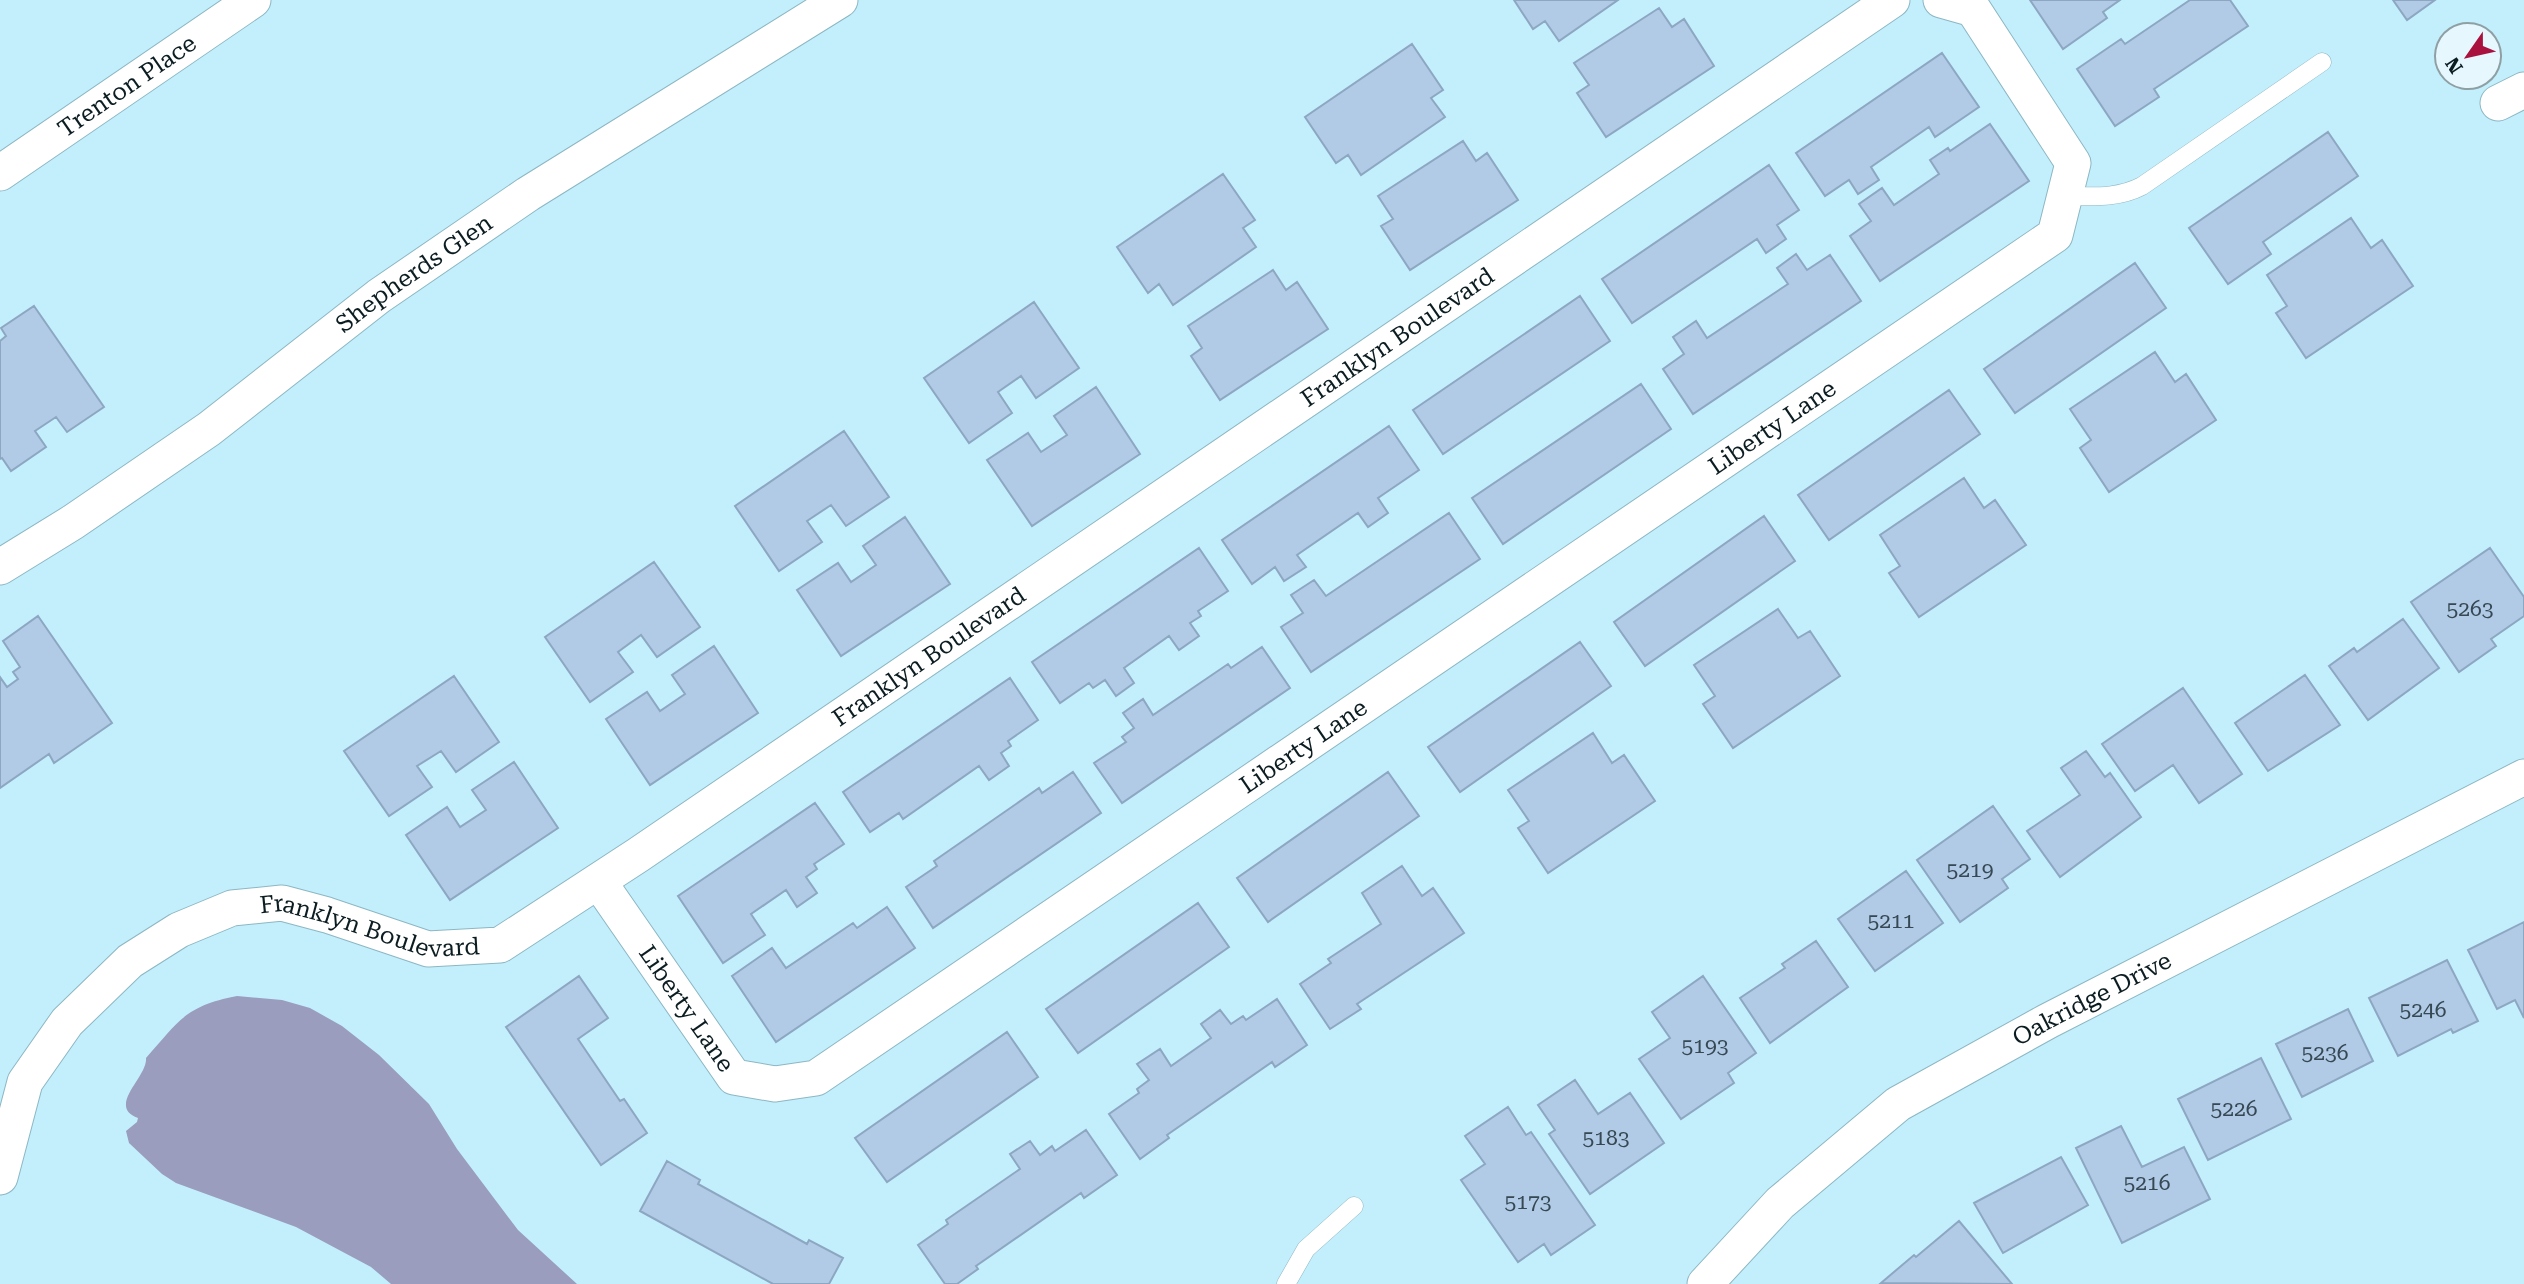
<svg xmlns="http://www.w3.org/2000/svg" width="2524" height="1284" font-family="'Roboto Serif',serif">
<rect width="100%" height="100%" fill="#c3effd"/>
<path fill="#9a9dbd" d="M 237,996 L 282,1000 L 310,1008 L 342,1026 L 379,1055 L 429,1104 L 457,1149 L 518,1230 L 577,1284 L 391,1284 L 371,1267 L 296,1227 L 176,1183 L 162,1174 L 129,1143 L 126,1131 L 137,1122 L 138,1118 C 106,1106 148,1077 146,1058 C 179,1021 185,1006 237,996 Z"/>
<path fill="#b1cbe6" stroke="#8da7c2" stroke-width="2" d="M 1514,0 L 1618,0 L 1559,41 L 1545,21 L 1533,29 Z
M 2030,0 L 2120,0 L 2103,12 L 2107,18 L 2063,49 Z
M 2190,0 L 2230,0 L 2248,26 L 2154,89 L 2159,97 L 2115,126 L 2077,69 L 2121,39 L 2125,44 Z
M 2393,0 L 2435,0 L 2407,20 Z
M 1659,8 L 1672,27 L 1684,19 L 1714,66 L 1606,137 L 1577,93 L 1589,85 L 1574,63 Z
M 1412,44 L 1443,90 L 1431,98 L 1445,117 L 1361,175 L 1348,155 L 1336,163 L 1305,117 Z
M 1942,53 L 1979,107 L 1935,137 L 1929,127 L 1871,167 L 1879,180 L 1858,194 L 1849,180 L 1825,196 L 1796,153 Z
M 1990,124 L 2029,181 L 1880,281 L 1850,236 L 1871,221 L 1859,204 L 1882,188 L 1894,205 L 1939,174 L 1930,160 L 1948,148 L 1950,151 Z
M 2328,132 L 2358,176 L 2263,242 L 2271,254 L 2228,284 L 2189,228 Z
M 1463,141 L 1476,161 L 1487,153 L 1518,200 L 1410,270 L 1381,226 L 1393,219 L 1378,196 Z
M 1769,165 L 1799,210 L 1777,225 L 1786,239 L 1766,253 L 1757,239 L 1632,323 L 1602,279 Z
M 1223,174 L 1255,220 L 1243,228 L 1256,247 L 1173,305 L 1159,284 L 1148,293 L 1117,247 Z
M 2351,218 L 2371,248 L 2382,240 L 2413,286 L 2306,358 L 2276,313 L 2287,306 L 2267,275 Z
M 1796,254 L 1807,270 L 1830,255 L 1861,301 L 1693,414 L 1663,369 L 1684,354 L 1673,337 L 1696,321 L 1707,338 L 1788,284 L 1777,268 Z
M 2135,263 L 2166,308 L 2015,413 L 1984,369 Z
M 1273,270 L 1286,290 L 1297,282 L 1328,329 L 1220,400 L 1191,356 L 1202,348 L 1188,326 Z
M 1580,296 L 1610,341 L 1443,454 L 1413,410 Z
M 1034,302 L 1079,368 L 1036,398 L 1021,376 L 998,392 L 1012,413 L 969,443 L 924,378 Z
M 34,306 L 104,407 L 67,432 L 56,417 L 35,431 L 46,447 L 11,471 L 2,458 L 0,459 L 0,341 L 6,336 L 1,328 Z
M 2155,352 L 2175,382 L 2186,374 L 2216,420 L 2109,492 L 2080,448 L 2091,440 L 2070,409 Z
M 1641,384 L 1671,429 L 1503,544 L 1472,498 Z
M 1096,387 L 1140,454 L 1032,526 L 987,460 L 1028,433 L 1041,452 L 1067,435 L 1054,416 Z
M 1949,390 L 1980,434 L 1829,540 L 1798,495 Z
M 1389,426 L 1419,470 L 1378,498 L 1388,513 L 1368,527 L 1358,513 L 1297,555 L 1306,567 L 1284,581 L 1275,567 L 1252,584 L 1222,540 Z
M 844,431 L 889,497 L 846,526 L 831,505 L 807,521 L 822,542 L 779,571 L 735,506 Z
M 1964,478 L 1984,508 L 1995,500 L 2026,545 L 1919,617 L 1889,573 L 1900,566 L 1880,535 Z
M 1449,513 L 1480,559 L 1311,672 L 1281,627 L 1303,613 L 1291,595 L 1314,580 L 1326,596 Z
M 1764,516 L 1795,561 L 1645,666 L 1614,622 Z
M 905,517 L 950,584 L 841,656 L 797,590 L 838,563 L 851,582 L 876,565 L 863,546 Z
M 1199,548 L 1228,591 L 1198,611 L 1201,616 L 1190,623 L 1199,636 L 1179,650 L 1169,636 L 1124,668 L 1134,683 L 1116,696 L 1105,680 L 1093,688 L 1089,683 L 1060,703 L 1032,662 Z
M 2490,548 L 2524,597 L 2524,616 L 2491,639 L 2496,646 L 2459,672 L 2411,602 Z
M 654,562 L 700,627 L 657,657 L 641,635 L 618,652 L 633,672 L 590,702 L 545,637 Z
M 1778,609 L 1798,638 L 1810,631 L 1840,676 L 1733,748 L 1703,704 L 1715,696 L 1694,665 Z
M 38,616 L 112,723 L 54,763 L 49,754 L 0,788 L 0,677 L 7,687 L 18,679 L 13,672 L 20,667 L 3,641 Z
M 2403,619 L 2439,668 L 2368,720 L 2329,666 L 2354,648 L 2357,652 Z
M 1580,642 L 1611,686 L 1460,792 L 1428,747 Z
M 714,646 L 758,713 L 650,785 L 606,719 L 647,692 L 660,711 L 685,694 L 672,675 Z
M 1262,647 L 1290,688 L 1122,803 L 1094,763 L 1126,742 L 1122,737 L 1134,728 L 1123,713 L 1143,699 L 1153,715 L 1228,664 L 1231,668 Z
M 2305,675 L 2340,725 L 2268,771 L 2235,723 Z
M 454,676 L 499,742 L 456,772 L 441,751 L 417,766 L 432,787 L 389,816 L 344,751 Z
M 1010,678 L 1038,720 L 1008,741 L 1011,746 L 1001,753 L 1009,766 L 989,780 L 979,766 L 903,819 L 899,813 L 870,832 L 843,792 Z
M 2183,688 L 2242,774 L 2199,803 L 2173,765 L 2135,791 L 2102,744 Z
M 1593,733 L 1612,763 L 1624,755 L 1655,801 L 1548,873 L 1518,828 L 1529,821 L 1508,790 Z
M 2086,751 L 2105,777 L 2110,773 L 2141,817 L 2060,877 L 2027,831 L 2080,795 L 2061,768 Z
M 514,762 L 558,828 L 450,900 L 406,835 L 447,807 L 460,827 L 486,810 L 472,790 Z
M 1073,772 L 1101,813 L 933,928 L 906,887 L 937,866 L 934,861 L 1039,788 L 1042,793 Z
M 1388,772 L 1419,816 L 1268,922 L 1237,878 Z
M 815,803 L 844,844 L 814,864 L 817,869 L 806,877 L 817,893 L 797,907 L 786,890 L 751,914 L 765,935 L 723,963 L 678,896 Z
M 1993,806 L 2030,859 L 2002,879 L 2008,888 L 1960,922 L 1917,860 Z
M 1402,866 L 1422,896 L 1433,888 L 1464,933 L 1357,1004 L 1361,1009 L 1330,1029 L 1300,984 L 1331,963 L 1328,959 L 1381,924 L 1362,893 Z
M 1906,871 L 1943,923 L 1875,971 L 1838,919 Z
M 1198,903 L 1229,947 L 1078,1053 L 1046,1009 Z
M 887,907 L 915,948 L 776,1042 L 732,976 L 772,948 L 786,968 L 853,923 L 857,928 Z
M 2524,922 L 2524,1018 L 2515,1000 L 2497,1009 L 2468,950 Z
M 1816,941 L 1848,987 L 1770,1043 L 1740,998 L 1785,968 L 1782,964 Z
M 2447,960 L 2478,1021 L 2453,1033 L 2451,1029 L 2398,1056 L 2369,998 Z
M 579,976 L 608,1018 L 578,1039 L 620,1101 L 624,1099 L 647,1133 L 601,1165 L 506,1027 Z
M 1703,976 L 1756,1053 L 1728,1073 L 1734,1083 L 1681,1119 L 1639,1059 L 1670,1038 L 1652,1012 Z
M 1277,999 L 1307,1045 L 1275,1067 L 1272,1062 L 1167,1135 L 1169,1138 L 1140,1159 L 1109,1114 L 1139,1093 L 1137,1089 L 1149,1080 L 1137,1064 L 1160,1049 L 1171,1066 L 1211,1038 L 1201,1024 L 1220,1010 L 1231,1024 L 1243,1016 L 1246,1020 Z
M 2348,1009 L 2373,1061 L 2302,1097 L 2276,1044 Z
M 1007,1032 L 1038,1077 L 887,1182 L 855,1138 Z
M 2261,1058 L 2291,1119 L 2208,1160 L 2178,1099 Z
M 1575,1080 L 1598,1114 L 1630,1093 L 1664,1143 L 1590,1194 L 1549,1134 L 1555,1130 L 1538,1105 Z
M 1508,1107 L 1526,1135 L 1531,1132 L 1595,1225 L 1551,1255 L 1544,1244 L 1518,1262 L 1461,1180 L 1485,1164 L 1465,1136 Z
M 2121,1126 L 2142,1167 L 2184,1147 L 2210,1199 L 2122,1243 L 2076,1148 Z
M 1086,1130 L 1117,1175 L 1084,1198 L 1081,1193 L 976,1266 L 978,1269 L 957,1284 L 945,1284 L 918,1245 L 948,1224 L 946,1220 L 1020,1169 L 1010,1154 L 1030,1141 L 1040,1155 L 1052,1146 L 1055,1151 Z
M 2061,1157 L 2088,1205 L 2003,1253 L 1974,1203 Z
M 667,1161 L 700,1180 L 698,1184 L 807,1244 L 809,1240 L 843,1258 L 829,1284 L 773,1284 L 640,1211 Z
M 1959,1221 L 2012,1284 L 1881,1283 L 1914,1255 L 1916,1257 Z"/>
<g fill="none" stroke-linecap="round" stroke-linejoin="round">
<defs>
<path id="service" d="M 2065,196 C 2092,196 2117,199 2142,186 L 2322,62
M 1286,1284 L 1306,1249 L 1354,1206"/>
<g id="minor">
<path d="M 2498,103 L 2524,90"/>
<path id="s1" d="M 0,173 L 253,0"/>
<path id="s2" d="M 0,567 L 73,522 L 209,429 L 379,296 L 528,194 L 840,0"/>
<path id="s3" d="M 599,882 L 734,1077 L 775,1084 L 816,1078 L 2055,235 L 2073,163 L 1973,9 L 1941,0"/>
<path id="s4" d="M 0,1177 L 25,1082 L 67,1022 L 130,961 L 179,930 L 232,908 L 282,903 L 327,915 L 428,949 L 500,945 L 638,855 L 1892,0"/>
<path id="s5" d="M 1705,1284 L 1780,1203 L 1898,1104 L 2048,1021 L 2524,777"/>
</g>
</defs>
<use href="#service" stroke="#8cb7c3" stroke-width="19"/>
<use href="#minor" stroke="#8cb7c3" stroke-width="37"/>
<use href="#service" stroke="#fff" stroke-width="18"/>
<use href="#minor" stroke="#fff" stroke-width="35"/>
</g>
<g text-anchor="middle" stroke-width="5" stroke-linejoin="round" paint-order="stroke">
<g font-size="21" fill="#354853">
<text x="2470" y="616">5263</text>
<text x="1970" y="877">5219</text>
<text x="1891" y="928">5211</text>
<text x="2423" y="1017">5246</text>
<text x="1705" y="1053">5193</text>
<text x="2325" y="1060">5236</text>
<text x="2234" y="1116">5226</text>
<text x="1606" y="1145">5183</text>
<text x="2147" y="1190">5216</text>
<text x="1528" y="1209">5173</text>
</g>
<g font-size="24" fill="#0c1d22" stroke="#e6f7fd">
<text dy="8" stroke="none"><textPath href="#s1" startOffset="154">Trenton Place</textPath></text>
<text dy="8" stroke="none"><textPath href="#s2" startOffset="508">Shepherds Glen</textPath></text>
<text dy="8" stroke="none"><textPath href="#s4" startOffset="1734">Franklyn Boulevard</textPath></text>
<text dy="8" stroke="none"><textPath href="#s3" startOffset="1477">Liberty Lane</textPath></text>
<text dy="8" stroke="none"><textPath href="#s4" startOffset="1167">Franklyn Boulevard</textPath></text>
<text dy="8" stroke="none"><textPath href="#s3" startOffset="910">Liberty Lane</textPath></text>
<text dy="8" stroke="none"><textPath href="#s4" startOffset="516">Franklyn Boulevard</textPath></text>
<text dy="8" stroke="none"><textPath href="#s5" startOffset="485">Oakridge Drive</textPath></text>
<text dy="8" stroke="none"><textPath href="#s3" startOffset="154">Liberty Lane</textPath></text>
</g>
</g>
<g transform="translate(2468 56) rotate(236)"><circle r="33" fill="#e6f7fd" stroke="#8fa0a5" stroke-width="2"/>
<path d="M0-5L12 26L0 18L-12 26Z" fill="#a9123e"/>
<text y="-10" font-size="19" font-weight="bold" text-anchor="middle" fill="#0c1d22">N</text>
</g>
</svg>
